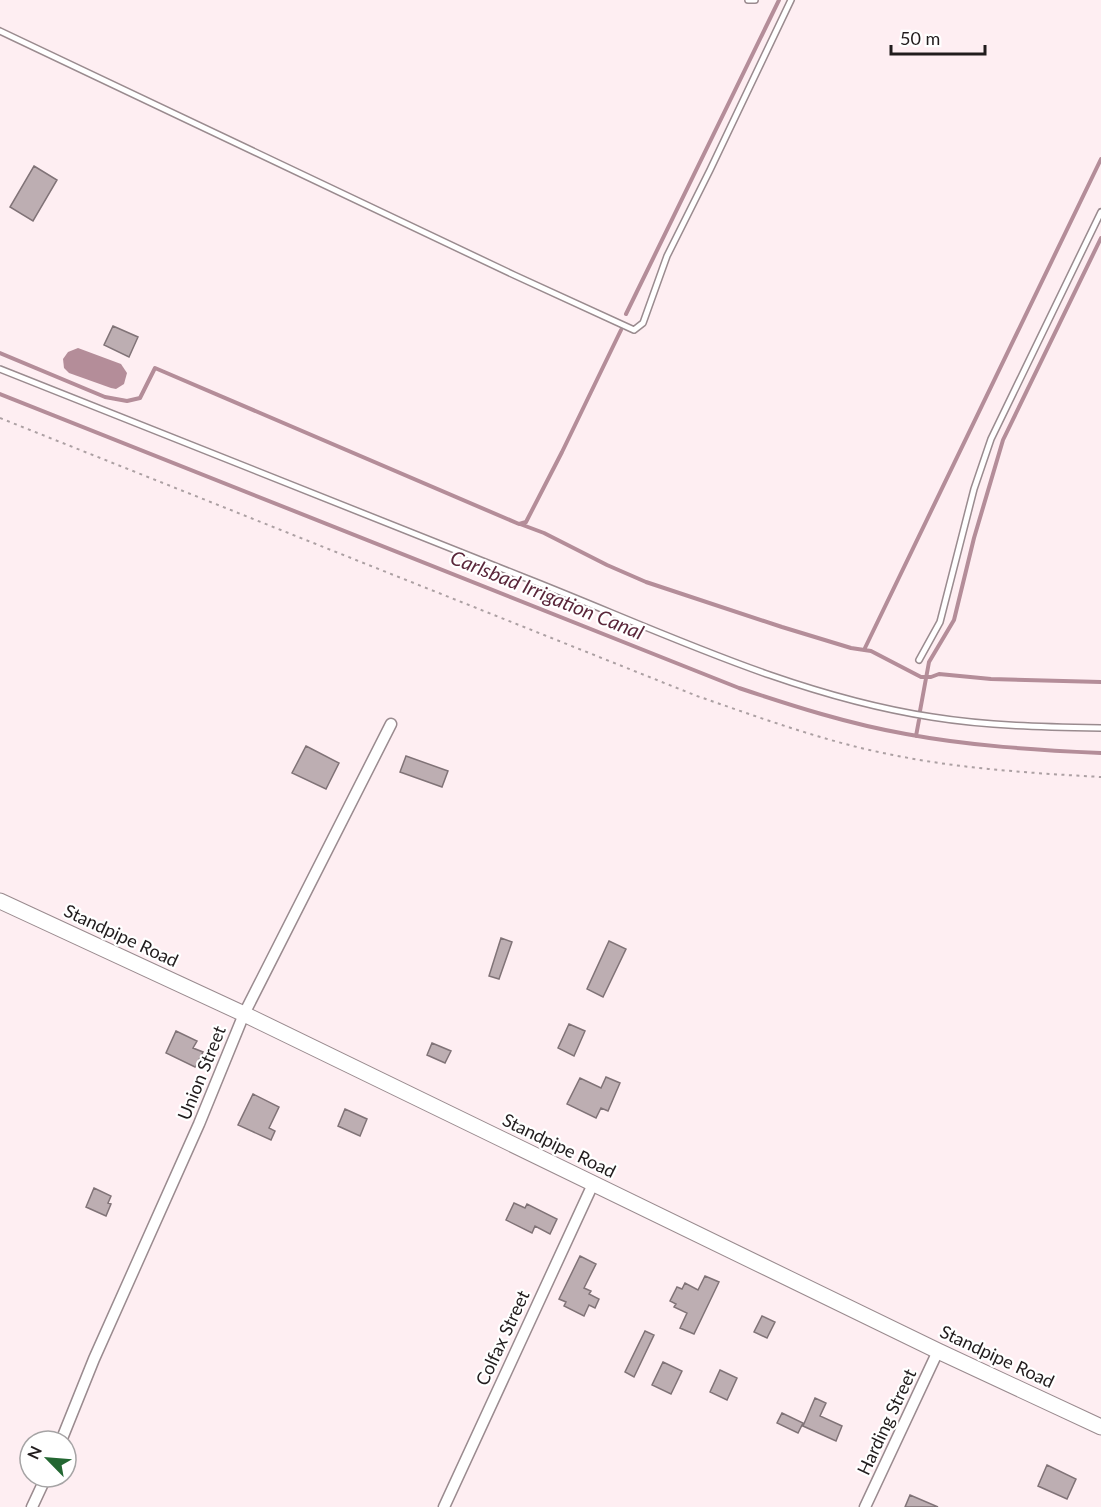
<svg xmlns="http://www.w3.org/2000/svg" width="1101" height="1507" font-family="Lato,sans-serif">
<rect width="100%" height="100%" fill="#feeef2"/>
<path fill="#b48d99" d="M 78,348 L 121,364 L 127,373 L 124,384 L 116,389 L 111,388 L 69,373 L 64,368 L 63,359 L 68,352 Z"/>
<g fill="none" stroke-linecap="round" stroke-linejoin="round">
<path stroke="#b48d99" stroke-width="4" d="M 626,314 L 779,0
M 0,353 L 105,397 L 127,401 L 140,398 L 155,368 L 519,524 L 526,522 L 562,452 L 621,330
M 0,394 L 739,688 C 793,706 849,724 906,734 C 970,746 1036,750 1101,753
M 520,524 L 544,533 L 607,565 L 646,582 L 782,627 L 851,648 L 871,651 L 921,677 L 931,677 L 939,674 L 991,679 L 1101,682
M 864,650 L 1101,159
M 920,711 L 929,662 L 954,620 L 974,538 L 1003,440 L 1101,238
M 916,736 L 919,720"/>
</g>
<path fill="#bdaeb2" stroke="#807377" stroke-width="1.5" d="M 34,166 L 57,180 L 33,221 L 10,207 Z
M 113,326 L 138,337 L 129,357 L 104,345 Z
M 306,746 L 339,763 L 326,789 L 292,773 Z
M 406,756 L 448,771 L 442,787 L 400,772 Z
M 501,938 L 512,942 L 499,979 L 489,976 Z
M 609,941 L 626,949 L 603,997 L 587,989 Z
M 569,1024 L 585,1031 L 574,1056 L 558,1048 Z
M 176,1031 L 197,1041 L 193,1048 L 203,1052 L 195,1067 L 166,1053 Z
M 432,1043 L 451,1051 L 445,1063 L 427,1055 Z
M 606,1077 L 620,1083 L 608,1111 L 601,1108 L 596,1118 L 567,1104 L 580,1078 L 601,1088 Z
M 253,1094 L 279,1107 L 269,1128 L 275,1131 L 271,1140 L 238,1125 Z
M 345,1109 L 367,1119 L 360,1136 L 338,1126 Z
M 94,1188 L 111,1196 L 108,1203 L 111,1204 L 106,1216 L 86,1207 Z
M 514,1203 L 525,1208 L 527,1204 L 557,1219 L 550,1234 L 535,1226 L 532,1233 L 506,1220 Z
M 580,1256 L 596,1264 L 584,1288 L 591,1291 L 589,1294 L 599,1299 L 595,1308 L 589,1305 L 584,1316 L 564,1306 L 566,1302 L 559,1299 Z
M 705,1276 L 719,1282 L 694,1334 L 680,1328 L 687,1313 L 674,1307 L 676,1304 L 670,1301 L 677,1287 L 682,1289 L 685,1283 L 698,1290 Z
M 762,1316 L 775,1322 L 767,1338 L 754,1332 Z
M 645,1331 L 654,1335 L 634,1377 L 625,1372 Z
M 663,1362 L 682,1371 L 671,1394 L 652,1385 Z
M 720,1370 L 737,1378 L 727,1400 L 710,1392 Z
M 815,1398 L 826,1403 L 820,1416 L 842,1426 L 836,1441 L 803,1426 Z
M 782,1413 L 803,1423 L 798,1433 L 777,1423 Z
M 1047,1465 L 1076,1479 L 1067,1499 L 1038,1486 Z
M 910,1495 L 938,1507 L 905,1507 Z"/>
<g fill="none" stroke-linecap="round" stroke-linejoin="round">
<defs>
<path id="lane" d="M 748,0 L 755,0
M 0,31 L 514,275 L 634,330 L 643,323 L 667,256 L 710,170 L 791,0
M 0,369 C 174,438 348,508 523,577 C 656,629 789,695 932,717 C 988,726 1044,727 1101,728
M 919,660 L 940,622 L 974,489 L 991,439 L 1101,212"/>
<path id="street" d="M 61,1441 L 94,1359 L 199,1124 L 244,1014 L 391,724
M 32,1507 L 46,1477
M 444,1507 L 593,1184
M 865,1507 L 938,1351"/>
<path id="secondary" d="M 0,901 L 244,1014 L 938,1351 L 1101,1427"/>
</defs>
<use href="#lane" stroke="#9a8b8f" stroke-width="8"/>
<use href="#street" stroke="#9a8b8f" stroke-width="13"/>
<use href="#secondary" stroke="#9a8b8f" stroke-width="17"/>
<path stroke="#aca0a3" stroke-width="2" stroke-dasharray="3 4.5" stroke-linecap="butt" d="M 0,418 L 697,696 C 761,718 826,742 893,755 C 962,769 1031,773 1101,777"/>
<use href="#lane" stroke="#fff" stroke-width="5"/>
<use href="#street" stroke="#fff" stroke-width="10"/>
<use href="#secondary" stroke="#fff" stroke-width="15"/>
</g>
<g text-anchor="middle" stroke-width="4.5" stroke-linejoin="round" paint-order="stroke">
<g font-size="18" fill="#211c1d" stroke="#fff">
<text transform="translate(121 936) rotate(25)" y="6">Standpipe Road</text>
<text transform="translate(202 1073) rotate(-68)" y="6">Union Street</text>
<text transform="translate(559 1146) rotate(26)" y="6">Standpipe Road</text>
<text transform="translate(503 1338) rotate(-65)" y="6">Colfax Street</text>
<text transform="translate(997 1357) rotate(25)" y="6">Standpipe Road</text>
<text transform="translate(887 1422) rotate(-65)" y="6">Harding Street</text>
</g>
<g font-size="20" font-style="italic" fill="#5a263a" stroke="#fff">
<text transform="translate(547 595) rotate(22)" y="7">Carlsbad Irrigation Canal</text>
</g>
</g>
<g transform="translate(48 1459) rotate(295)"><circle r="28" fill="#ffffff" stroke="#a6a4a5" stroke-width="1.5"/>
<path d="M0-4.5L10 22L0 15L-10 22Z" fill="#236732"/>
<text y="-9" font-size="16" font-weight="bold" text-anchor="middle" fill="#211c1d">N</text>
</g>
<path d="M891 45v9h94v-9" fill="none" stroke="#211c1d" stroke-width="3"/>
<text x="900" y="45" font-size="18" fill="#211c1d" stroke="#ffffff" stroke-width="4.5" paint-order="stroke">50 m</text>
</svg>
